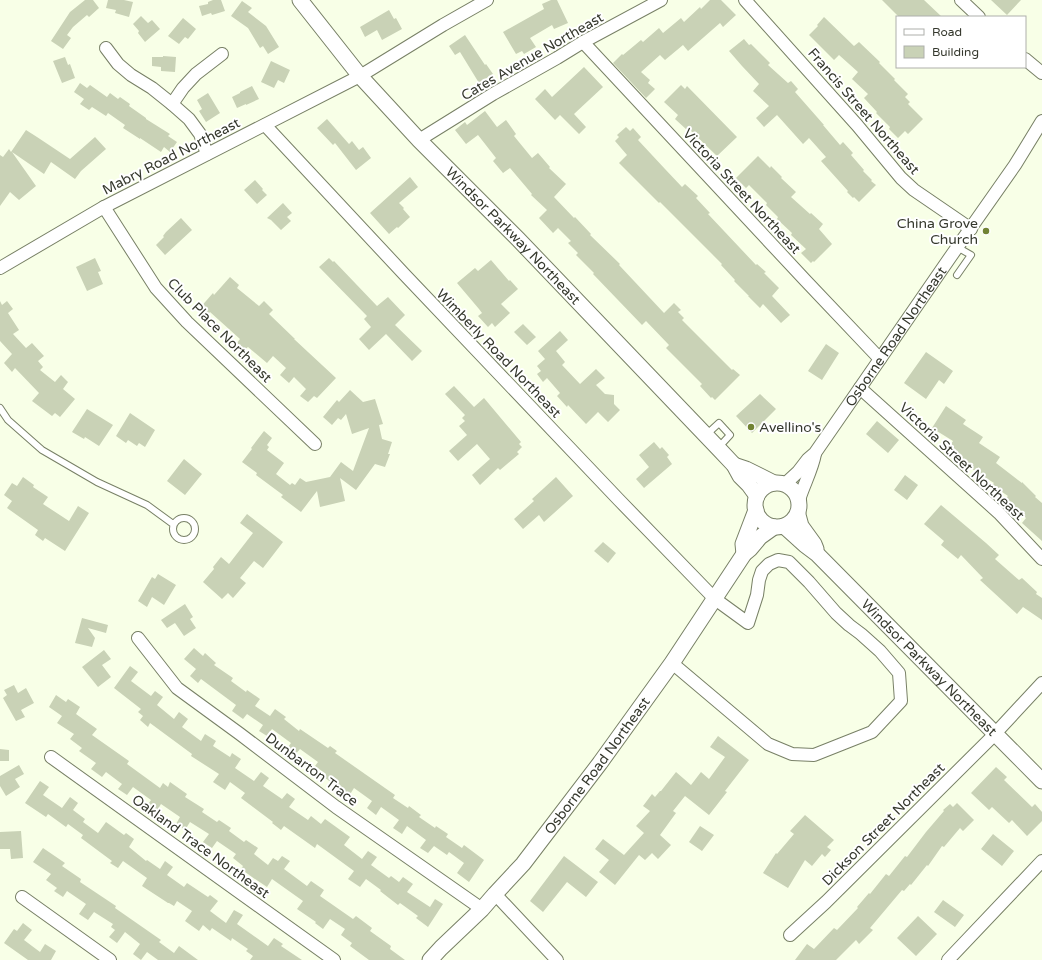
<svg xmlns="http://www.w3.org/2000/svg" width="1042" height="960" font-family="'Varela Round',sans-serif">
<rect width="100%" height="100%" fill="#f8ffe7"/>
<path fill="#c9d2b6" d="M 85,0 L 93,0 L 99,8 L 89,17 L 87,15 L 73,27 L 67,35 L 71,38 L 63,49 L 51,41 L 70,12 Z
M 108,0 L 124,0 L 133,2 L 129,17 L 115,13 L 116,10 L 106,8 Z
M 213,0 L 221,0 L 225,11 L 212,15 L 211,13 L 202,16 L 199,6 L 208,4 L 208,2 Z
M 551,0 L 557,0 L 568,23 L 554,29 L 552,25 L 530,38 L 536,47 L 524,54 L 522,51 L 516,54 L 503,32 L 544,9 L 542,4 Z
M 710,0 L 721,0 L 736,15 L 723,27 L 720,23 L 688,51 L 683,45 L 665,60 L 660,55 L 641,72 L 650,80 L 648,83 L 655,89 L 646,98 L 613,63 L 622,54 L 623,55 L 641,40 L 643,42 L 659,28 L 663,33 L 681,18 L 684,22 L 700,7 L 701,9 Z
M 882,0 L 924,0 L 942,17 L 899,17 Z
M 991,0 L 1021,0 L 1007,15 Z
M 242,1 L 252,8 L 248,12 L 266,26 L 279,47 L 268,54 L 263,46 L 260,48 L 248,28 L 231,16 Z
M 389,10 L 394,19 L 396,18 L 402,29 L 382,40 L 377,30 L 365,37 L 360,27 Z
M 141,16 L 148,23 L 152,20 L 160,29 L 145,42 L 138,33 L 139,31 L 133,24 Z
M 824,17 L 854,46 L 859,42 L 880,62 L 879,63 L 895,79 L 894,80 L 908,94 L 905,97 L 910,102 L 908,104 L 923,119 L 908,134 L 905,131 L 898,138 L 889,129 L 890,127 L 876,113 L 877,112 L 864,98 L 868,94 L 852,79 L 858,72 L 839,55 L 834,60 L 809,35 L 818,26 L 817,25 Z
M 183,18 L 196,29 L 188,39 L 185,37 L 179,44 L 168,36 Z
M 465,35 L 485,65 L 486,64 L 493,74 L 479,83 L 460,52 L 455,55 L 449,46 Z
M 744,39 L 749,45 L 751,44 L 770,63 L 768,65 L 788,83 L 791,81 L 798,89 L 795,92 L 824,125 L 823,125 L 840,145 L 843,142 L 853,153 L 851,155 L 864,170 L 863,171 L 872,180 L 871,181 L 876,185 L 859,202 L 854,197 L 853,198 L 847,192 L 848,191 L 821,161 L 826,157 L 809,138 L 803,144 L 777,115 L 764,127 L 756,118 L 769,106 L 753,91 L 759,84 L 742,66 L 729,51 Z
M 163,56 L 176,57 L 175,72 L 161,71 L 161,67 L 152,66 L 152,57 L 163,57 Z
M 65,57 L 68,65 L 70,64 L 75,78 L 62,83 L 53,61 Z
M 271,61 L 290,70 L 284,83 L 278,80 L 274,88 L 261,82 Z
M 584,67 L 603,87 L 574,114 L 586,127 L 579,134 L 560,115 L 555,120 L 535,99 L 545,89 L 552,97 Z
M 80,83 L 87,88 L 90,85 L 107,97 L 110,93 L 118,99 L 120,97 L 130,104 L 129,106 L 146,118 L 146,119 L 170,134 L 168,136 L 177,142 L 170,152 L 164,147 L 161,152 L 140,138 L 140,139 L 123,128 L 125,125 L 108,113 L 106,116 L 92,107 L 89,110 L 80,104 L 84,99 L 74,92 Z
M 681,85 L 685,89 L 687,86 L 737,137 L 717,156 L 689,129 L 687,130 L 675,119 L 678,115 L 664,102 Z
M 252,86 L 259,99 L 246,105 L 246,104 L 237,108 L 232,97 L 240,93 L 240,92 Z
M 208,93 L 220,113 L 206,122 L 199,111 L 202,109 L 197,100 Z
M 485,111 L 497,127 L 506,120 L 516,134 L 514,136 L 532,158 L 538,153 L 550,167 L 549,168 L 566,184 L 554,197 L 574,218 L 575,217 L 591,234 L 590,235 L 620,264 L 619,265 L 664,313 L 674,303 L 681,310 L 678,312 L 684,318 L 682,320 L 732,370 L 733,369 L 740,375 L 715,400 L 712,397 L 711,398 L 700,386 L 702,384 L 666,348 L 669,345 L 646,321 L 642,325 L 593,274 L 594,273 L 576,255 L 578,253 L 568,243 L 571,241 L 558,228 L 553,233 L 539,218 L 547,210 L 531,195 L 532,194 L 510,168 L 503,173 L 493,161 L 496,158 L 478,135 L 466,144 L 455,130 L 465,122 L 467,125 Z
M 327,119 L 349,144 L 352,141 L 359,150 L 363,147 L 371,158 L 356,170 L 335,143 L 333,145 L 317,128 Z
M 626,127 L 630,131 L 633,128 L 641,137 L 638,140 L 665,169 L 682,187 L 685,184 L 698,196 L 696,198 L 710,213 L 708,214 L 756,265 L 757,264 L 766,272 L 764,273 L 779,288 L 772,296 L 790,315 L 781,323 L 763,304 L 760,308 L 748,296 L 749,296 L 734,281 L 735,280 L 721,265 L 722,264 L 660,202 L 659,203 L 619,163 L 627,155 L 615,141 L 619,137 L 617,135 Z
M 26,130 L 37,137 L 70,159 L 95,137 L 106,149 L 81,171 L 75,179 L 51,162 L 44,174 L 12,152 L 36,186 L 19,200 L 10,192 L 0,206 L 0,155 L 3,157 L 9,149 L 11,152 Z
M 758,156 L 770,168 L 771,166 L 782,177 L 781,178 L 796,192 L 791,197 L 810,214 L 811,213 L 823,224 L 819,229 L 832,244 L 814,262 L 813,261 L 811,263 L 801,253 L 806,249 L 791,235 L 792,233 L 777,219 L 778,217 L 766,205 L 767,203 L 749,185 L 746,188 L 736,178 Z
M 410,177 L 418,187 L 399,203 L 404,208 L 403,209 L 410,217 L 398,228 L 397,227 L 389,234 L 370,213 Z
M 255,180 L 263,189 L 262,190 L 267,195 L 257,204 L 244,190 Z
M 283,203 L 292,213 L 287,217 L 291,221 L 281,230 L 271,220 L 267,218 Z
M 181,218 L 192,230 L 165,255 L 156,245 L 164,237 L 163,236 L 166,232 Z
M 95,258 L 101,271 L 98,272 L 103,284 L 87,291 L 76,267 Z
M 329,258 L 333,262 L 334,261 L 377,306 L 388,297 L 405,315 L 395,325 L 422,351 L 412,361 L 386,334 L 369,350 L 359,339 L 371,327 L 364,319 L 367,316 L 319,267 Z
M 491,260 L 509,281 L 510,280 L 518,289 L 501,304 L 510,313 L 495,327 L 492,323 L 488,327 L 478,316 L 482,313 L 479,309 L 457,283 L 475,268 L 478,271 Z
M 230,277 L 239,285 L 237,288 L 259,306 L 264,301 L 273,310 L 269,314 L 295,339 L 294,339 L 336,378 L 317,398 L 314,396 L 308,402 L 300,396 L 306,389 L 294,377 L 289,383 L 280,375 L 286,368 L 273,356 L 267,363 L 248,347 L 244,350 L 237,343 L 240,339 L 210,312 L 206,316 L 199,309 L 213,293 L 214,295 Z
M 0,301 L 2,305 L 7,301 L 13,309 L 8,313 L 19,330 L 13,334 L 26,348 L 32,343 L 44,356 L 38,361 L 43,367 L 40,370 L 55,382 L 61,375 L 68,382 L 63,389 L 75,399 L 60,417 L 55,413 L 52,416 L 32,401 L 39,393 L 15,368 L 12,372 L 4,363 L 12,354 L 0,341 Z
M 523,324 L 536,337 L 527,345 L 514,332 Z
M 560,331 L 568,340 L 556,351 L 565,362 L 562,365 L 580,384 L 596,369 L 605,378 L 596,385 L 605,394 L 614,395 L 614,404 L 620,410 L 608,422 L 598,412 L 586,424 L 568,405 L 567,407 L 557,396 L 560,393 L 547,378 L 543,382 L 537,374 L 541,371 L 537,366 L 545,359 L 538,351 Z
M 826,344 L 839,353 L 822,380 L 808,371 Z
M 926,352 L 953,371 L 944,384 L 939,380 L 926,399 L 904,383 Z
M 454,386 L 474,407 L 484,398 L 521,442 L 519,444 L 522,447 L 517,452 L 519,454 L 500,470 L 498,468 L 480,485 L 472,475 L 490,459 L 477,444 L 458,461 L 449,451 L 467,435 L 459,426 L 465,421 L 462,418 L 465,415 L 445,394 Z
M 350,390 L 363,402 L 375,399 L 383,424 L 379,425 L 382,439 L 392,442 L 388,454 L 390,454 L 385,467 L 375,464 L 356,490 L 340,478 L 345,501 L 320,507 L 317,491 L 301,512 L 281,497 L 283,495 L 256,475 L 257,473 L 242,462 L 252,449 L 251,448 L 264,431 L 272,438 L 267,445 L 269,447 L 267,450 L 284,463 L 276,474 L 290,485 L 292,483 L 295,485 L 300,478 L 306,482 L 330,477 L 341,462 L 353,471 L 369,428 L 352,434 L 346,414 L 341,420 L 338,418 L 332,425 L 323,417 L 337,400 L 339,402 Z
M 760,394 L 776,409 L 752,433 L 736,416 Z
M 946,406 L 966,420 L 963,424 L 983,437 L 979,443 L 1000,457 L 996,463 L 1022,483 L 1022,482 L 1036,496 L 1035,497 L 1042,503 L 1042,541 L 1022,523 L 1026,518 L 1006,498 L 1008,496 L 992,485 L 994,483 L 969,467 L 970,465 L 947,450 L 953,441 L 932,428 Z
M 87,409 L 113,425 L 99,446 L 85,437 L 84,439 L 72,432 Z
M 130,413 L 155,430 L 145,447 L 139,443 L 137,446 L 128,440 L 126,443 L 116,436 Z
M 877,421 L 899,440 L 888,453 L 866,434 Z
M 654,442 L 660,449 L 662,447 L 669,455 L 667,457 L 672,464 L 644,488 L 636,479 L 649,467 L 639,455 Z
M 184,459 L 202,474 L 185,495 L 167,481 Z
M 905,475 L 918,485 L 907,500 L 894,490 Z
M 23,477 L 34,485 L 33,487 L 48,497 L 43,504 L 69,521 L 78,506 L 89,513 L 65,551 L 45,538 L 43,541 L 35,535 L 38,530 L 7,508 L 12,501 L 4,495 L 12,483 L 17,486 Z
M 556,477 L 573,496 L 544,522 L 539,515 L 523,529 L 514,519 L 534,501 L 532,499 Z
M 941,505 L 986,543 L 999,555 L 995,559 L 1019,580 L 1022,578 L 1037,592 L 1036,594 L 1042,598 L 1042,620 L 1023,607 L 1017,614 L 980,580 L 983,578 L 961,555 L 958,559 L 941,545 L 944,541 L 924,524 Z
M 247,514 L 283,542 L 263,568 L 254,561 L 240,578 L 246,583 L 233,598 L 228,593 L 222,599 L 203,582 L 214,569 L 213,567 L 221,557 L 229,564 L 253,533 L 240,523 Z
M 603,542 L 616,553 L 608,563 L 594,551 Z
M 158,574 L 176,585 L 164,605 L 152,597 L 147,607 L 138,601 L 152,577 L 155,579 Z
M 185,604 L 193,617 L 190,619 L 196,628 L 184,636 L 175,623 L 167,628 L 161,620 Z
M 82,618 L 108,625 L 106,633 L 88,628 L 95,638 L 92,647 L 75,643 Z
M 194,648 L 203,656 L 205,653 L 216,663 L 214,665 L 233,678 L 231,681 L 246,692 L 247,690 L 260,699 L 255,706 L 270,716 L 275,709 L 286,717 L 284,719 L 299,731 L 300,729 L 328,748 L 330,746 L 337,751 L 335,753 L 395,795 L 393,798 L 408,808 L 409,806 L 421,815 L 419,817 L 435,828 L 436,826 L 448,834 L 446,837 L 462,848 L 464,845 L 484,860 L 469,882 L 457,873 L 464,863 L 449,852 L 447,855 L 434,846 L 428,853 L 420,848 L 426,840 L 407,826 L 402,834 L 393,828 L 399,820 L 381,807 L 376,815 L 367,808 L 372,801 L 354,788 L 349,796 L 324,777 L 326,774 L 315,766 L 318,762 L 300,749 L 294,756 L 286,750 L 291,743 L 272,729 L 267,736 L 259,731 L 263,725 L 247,714 L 243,719 L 232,711 L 236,705 L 201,679 L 198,683 L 190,676 L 196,669 L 184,659 Z
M 104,650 L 111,659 L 102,665 L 111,677 L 98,687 L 82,667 Z
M 130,666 L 138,672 L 131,681 L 151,696 L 155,691 L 163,697 L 157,705 L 174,719 L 179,712 L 188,719 L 182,727 L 201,741 L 205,734 L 216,741 L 213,746 L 230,757 L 232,753 L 241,759 L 235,768 L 254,781 L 261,772 L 269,778 L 263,786 L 282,799 L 287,793 L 295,799 L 289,807 L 308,820 L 311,816 L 321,824 L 325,819 L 350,837 L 344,845 L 362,859 L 368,851 L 377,857 L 371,865 L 389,878 L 391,876 L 399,882 L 403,877 L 413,884 L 407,892 L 430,907 L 435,899 L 443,904 L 428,927 L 416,918 L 418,916 L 400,903 L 398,905 L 380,891 L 381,890 L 366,879 L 360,887 L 348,879 L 354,871 L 317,844 L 315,848 L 284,826 L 281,830 L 272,823 L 273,822 L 241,798 L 245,793 L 230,782 L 225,790 L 213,782 L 219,774 L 191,756 L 192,754 L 150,723 L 148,727 L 140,720 L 143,716 L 138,712 L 141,709 L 114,688 Z
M 14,685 L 18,693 L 26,688 L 34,703 L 21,710 L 25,717 L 16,721 L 3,698 L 7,695 L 4,690 Z
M 56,695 L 66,702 L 68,699 L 80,707 L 76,714 L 97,729 L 92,735 L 129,761 L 127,764 L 160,788 L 163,783 L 168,787 L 170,782 L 187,794 L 185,797 L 204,809 L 202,812 L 217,822 L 219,820 L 231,828 L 229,831 L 244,842 L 246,840 L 258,848 L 254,854 L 268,865 L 273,858 L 278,861 L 282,856 L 290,861 L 284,869 L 307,886 L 311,881 L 324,890 L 320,896 L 353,919 L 356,916 L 372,928 L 370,931 L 391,946 L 390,949 L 405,960 L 369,960 L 350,946 L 352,943 L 341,935 L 345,929 L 330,919 L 323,929 L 315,923 L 316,922 L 297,909 L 303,901 L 272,879 L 267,887 L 252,877 L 241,869 L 243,866 L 233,858 L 236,854 L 217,841 L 212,848 L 203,842 L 209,834 L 190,822 L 185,830 L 176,824 L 180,817 L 161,804 L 156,812 L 147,806 L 151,800 L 133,787 L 127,795 L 118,789 L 122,784 L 106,772 L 102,777 L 91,769 L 96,763 L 79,751 L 82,748 L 70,739 L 74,734 L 57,723 L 62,716 L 49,707 Z
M 718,736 L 749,760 L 725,791 L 727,792 L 709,815 L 685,796 L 673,811 L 676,813 L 660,835 L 671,845 L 658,859 L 652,853 L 645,860 L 639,855 L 615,885 L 599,872 L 609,860 L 595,849 L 603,839 L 624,855 L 644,833 L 636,826 L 650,811 L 643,806 L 652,794 L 655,797 L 660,791 L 661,791 L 676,772 L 691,785 L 701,772 L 709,779 L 725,757 L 710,747 Z
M 0,749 L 9,750 L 9,761 L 0,761 Z
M 19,765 L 24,774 L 15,779 L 20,787 L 6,796 L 0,786 L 0,776 Z
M 996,767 L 1007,777 L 1004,780 L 1032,807 L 1035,804 L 1042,812 L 1042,821 L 1027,836 L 1012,820 L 1009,823 L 992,807 L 989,810 L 971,793 Z
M 40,781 L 49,787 L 43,795 L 62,808 L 70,797 L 78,803 L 73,810 L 85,819 L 83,822 L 98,833 L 106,822 L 124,835 L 126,833 L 134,839 L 129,847 L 146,861 L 147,860 L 160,869 L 165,861 L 173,867 L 167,875 L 184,887 L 187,883 L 208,897 L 210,895 L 218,901 L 210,911 L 226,923 L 234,910 L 243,915 L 237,924 L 268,946 L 274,938 L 283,944 L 281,946 L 302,960 L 250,960 L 253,956 L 246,951 L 248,949 L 232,938 L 231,941 L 212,928 L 210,931 L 203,925 L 199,931 L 185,921 L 192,911 L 177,901 L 174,906 L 169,903 L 168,903 L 142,886 L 147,878 L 123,861 L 118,868 L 110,863 L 112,861 L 81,838 L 83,835 L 68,824 L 66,827 L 48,814 L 46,817 L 25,803 Z
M 957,803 L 974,820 L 963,831 L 960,828 L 944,847 L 942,846 L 928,866 L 927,865 L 911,885 L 910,884 L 904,891 L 902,890 L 870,928 L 873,930 L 859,944 L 856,940 L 836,960 L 795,960 L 807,944 L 814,949 L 834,928 L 837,930 L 858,908 L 857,907 L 869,893 L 870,894 L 886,874 L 889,876 L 905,856 L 907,857 L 926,832 L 944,811 L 943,810 L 950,804 L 953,807 Z
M 805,815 L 834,840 L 827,847 L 831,850 L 825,857 L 822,854 L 812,866 L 805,860 L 788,888 L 763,873 L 776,853 L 777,854 L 794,834 L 790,831 Z
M 700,826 L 714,835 L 702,851 L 689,842 Z
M 21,831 L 23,858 L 11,859 L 10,849 L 0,849 L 0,832 Z
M 993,834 L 1014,851 L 1002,866 L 981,849 Z
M 43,848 L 65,863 L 62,866 L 81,879 L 80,882 L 116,906 L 115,908 L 161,940 L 159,942 L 174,953 L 179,946 L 198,960 L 158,960 L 147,952 L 141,960 L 133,954 L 140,944 L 125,932 L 117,943 L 109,937 L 115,930 L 111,927 L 113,924 L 94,912 L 88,920 L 79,914 L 86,904 L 67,891 L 63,897 L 54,891 L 57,888 L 46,880 L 51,874 L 33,862 Z
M 564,856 L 598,882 L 586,897 L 567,882 L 543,912 L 530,901 Z
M 943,900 L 964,915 L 955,927 L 934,912 Z
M 918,916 L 937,934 L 916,956 L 897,938 Z
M 23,923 L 32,930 L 24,940 L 40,952 L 45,944 L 56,951 L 51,960 L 28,960 L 4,943 L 14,929 L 17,931 Z"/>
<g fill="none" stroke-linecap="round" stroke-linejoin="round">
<defs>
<path id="service" d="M 957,275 L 971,255 L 957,247
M 0,408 L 8,420 L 42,450 L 97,482 L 147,505 L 173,524
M 706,435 L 719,423 L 730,435 L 718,448
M173 529a11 11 0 1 1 22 0a11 11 0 1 1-22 0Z"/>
<g id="minor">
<path d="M 745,0 L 857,125 L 901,178 L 914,190 L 971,229"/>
<path d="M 961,0 L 979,17"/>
<path d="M 583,42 L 805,280 L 880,359"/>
<path d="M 106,48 L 118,64 L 131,75 L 152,88 L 172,104 L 189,119 L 200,134 L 207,154"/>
<path d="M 1025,59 L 1042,73"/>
<path d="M 172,104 L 183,88 L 196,74 L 222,54"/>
<path d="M 265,125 L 404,274 L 619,500 L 715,599 L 748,623 L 757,595 L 759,580 L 762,571 L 769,564 L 778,560 L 789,562 L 809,582 L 836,613 L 849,625 L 861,634 L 880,651 L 899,673 L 901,701 L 872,732 L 814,755 L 792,754 L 768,744 L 672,663"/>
<path d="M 419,140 L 493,94 L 557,58 L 583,42 L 661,0"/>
<path d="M 104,207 L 156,288 L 187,322 L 315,444"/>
<path d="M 0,268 L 104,207 L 360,76 L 443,25 L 487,0"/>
<path d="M 860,388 L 999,513 L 1042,559"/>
<path id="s1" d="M 785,484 L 798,472 L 808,459 L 815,453 L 860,388 L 949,259 L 1015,165 L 1042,121"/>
<path d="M 799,500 C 804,484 812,470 815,454"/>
<path d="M 138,638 L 177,688 L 240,734 L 336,807 L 482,909"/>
<path d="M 51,757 L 334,960"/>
<path d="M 495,894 L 557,960"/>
<path d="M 22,897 L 110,960"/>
<path d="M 790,935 L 826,902 L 990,739 L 1042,683"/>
<path d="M 948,960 L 1042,861"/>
</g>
<g id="tertiary">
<path id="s2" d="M 300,0 L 360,76 L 419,140 L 518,239 L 718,448 L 734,465 L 740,476 L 749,485 L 757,496"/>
<path d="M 734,465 L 746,469 L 774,483"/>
<circle cx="777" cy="505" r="22"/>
<path d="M 798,515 L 801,526 L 814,544 L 816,549"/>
<path id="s3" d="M 784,526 L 805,545 L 817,554 L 1042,781"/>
<path d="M 744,554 L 743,544 L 756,510"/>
<path id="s4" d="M 430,960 L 441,948 L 482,909 L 495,894 L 523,864 L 600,763 L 672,663 L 744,554 L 750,549 L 760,537 L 774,527"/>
</g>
</defs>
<use href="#service" stroke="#788066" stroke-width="8"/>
<use href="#minor" stroke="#788066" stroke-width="14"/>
<use href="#tertiary" stroke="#788066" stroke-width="17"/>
<use href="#service" stroke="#fff" stroke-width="6"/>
<use href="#minor" stroke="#fff" stroke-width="12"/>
<use href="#tertiary" stroke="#fff" stroke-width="15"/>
</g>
<g fill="#718333" stroke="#fff" stroke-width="1.5">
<circle cx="986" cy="231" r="4"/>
<circle cx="751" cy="427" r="4"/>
</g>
<g text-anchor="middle" stroke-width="4" stroke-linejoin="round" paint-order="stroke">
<g font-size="14" fill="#35382d" stroke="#fff">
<text transform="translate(532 56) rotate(-30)" y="5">Cates Avenue Northeast</text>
<text transform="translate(864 111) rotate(49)" y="5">Francis Street Northeast</text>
<text transform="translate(171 156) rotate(-27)" y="5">Mabry Road Northeast</text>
<text transform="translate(742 191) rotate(47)" y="5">Victoria Street Northeast</text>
<text dy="5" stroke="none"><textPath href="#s2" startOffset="318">Windsor Parkway Northeast</textPath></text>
<text transform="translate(220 330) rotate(45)" y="5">Club Place Northeast</text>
<text dy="5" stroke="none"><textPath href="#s1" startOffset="185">Osborne Road Northeast</textPath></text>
<text transform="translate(499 353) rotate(46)" y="5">Wimberly Road Northeast</text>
<text transform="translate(962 461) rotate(43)" y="5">Victoria Street Northeast</text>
<text dy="5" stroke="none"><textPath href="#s3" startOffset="203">Windsor Parkway Northeast</textPath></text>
<text dy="5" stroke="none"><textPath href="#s4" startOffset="257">Osborne Road Northeast</textPath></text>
<text transform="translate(312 769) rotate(37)" y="5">Dunbarton Trace</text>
<text transform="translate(883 824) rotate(-45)" y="5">Dickson Street Northeast</text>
<text transform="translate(201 846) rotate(36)" y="5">Oakland Trace Northeast</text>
</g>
<g font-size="14" fill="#35382d" stroke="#fff" text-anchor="end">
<text x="978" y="228">China Grove<tspan x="978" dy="16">Church</tspan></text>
<text x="759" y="432" text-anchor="start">Avellino's</text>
</g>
</g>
<rect x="896" y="16" width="130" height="52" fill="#ffffff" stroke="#aeafab"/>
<rect x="904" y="29" width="20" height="6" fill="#ffffff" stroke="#aeafab"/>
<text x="932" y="36" font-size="12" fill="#35382d">Road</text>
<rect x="904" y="46" width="20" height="12" fill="#c9d2b6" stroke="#aeafab"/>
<text x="932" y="56" font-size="12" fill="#35382d">Building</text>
</svg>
